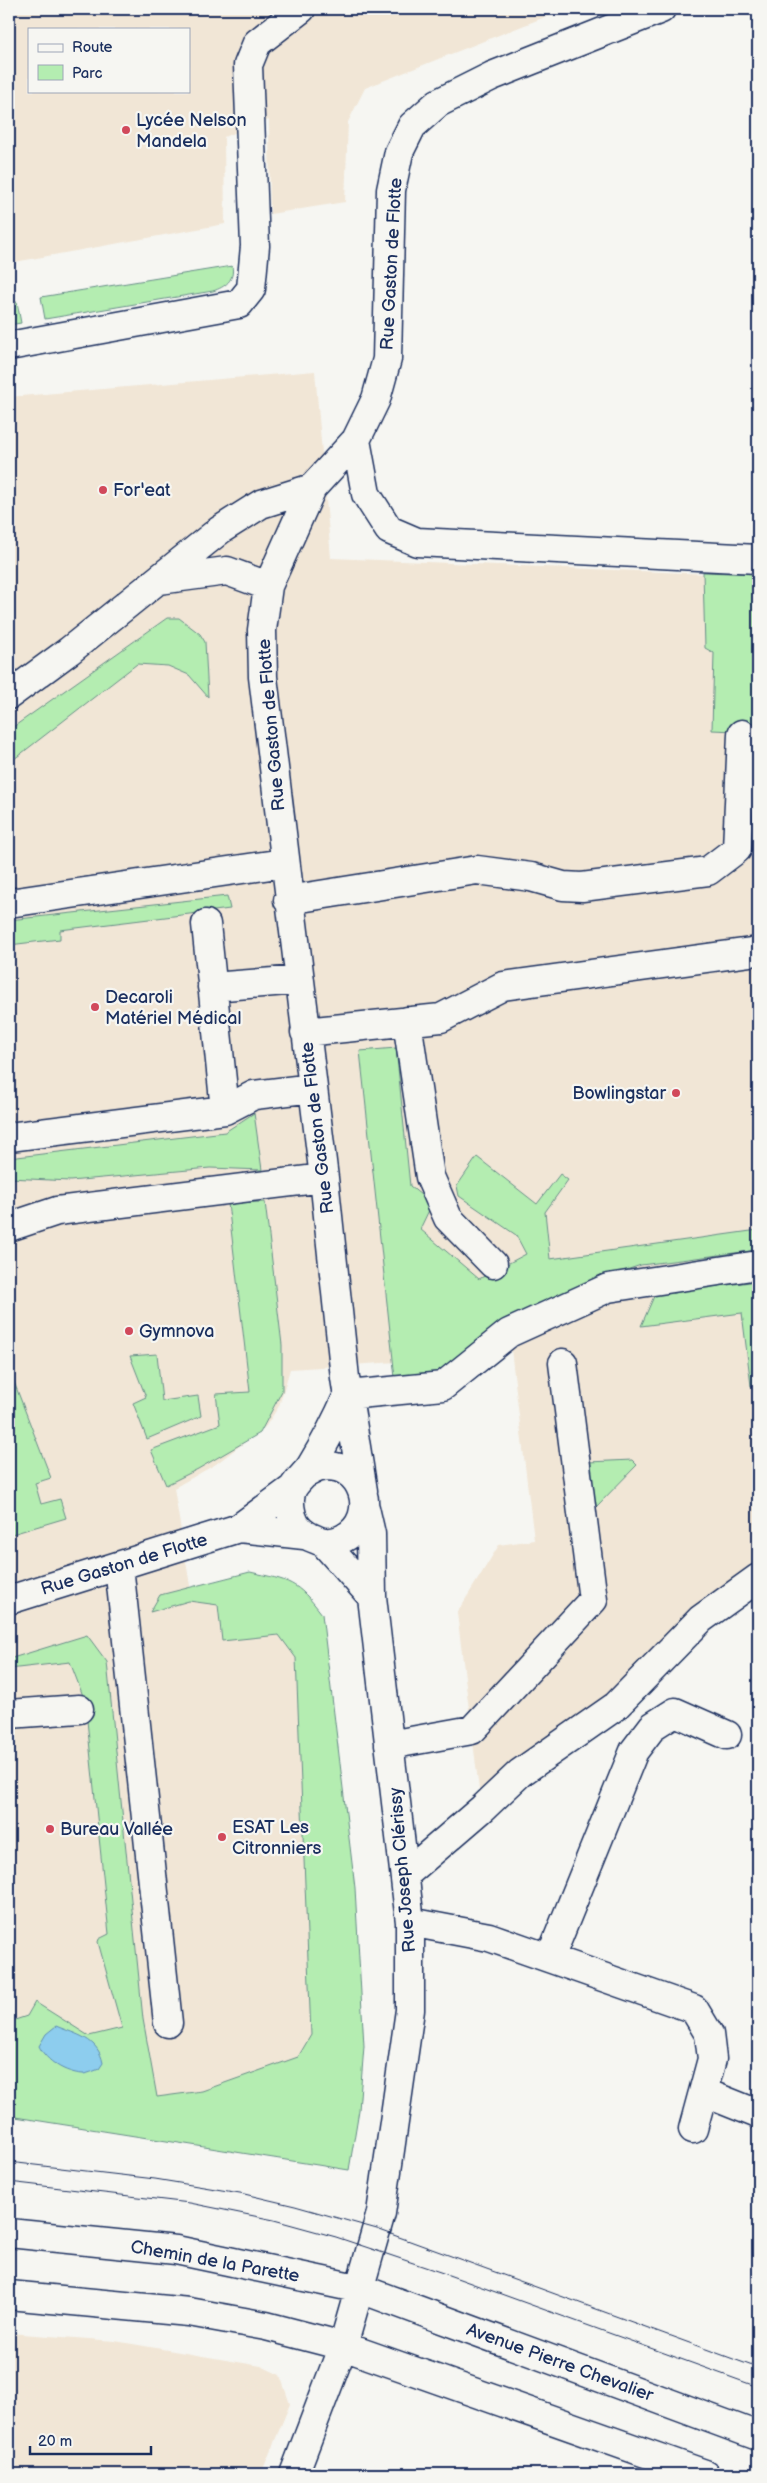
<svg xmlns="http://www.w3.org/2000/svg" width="767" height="2483" font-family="'Balsamiq Sans',sans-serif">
<rect width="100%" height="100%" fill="#f6f6f2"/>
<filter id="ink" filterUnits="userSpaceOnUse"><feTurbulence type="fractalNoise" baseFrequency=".02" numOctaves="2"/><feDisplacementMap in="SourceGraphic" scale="10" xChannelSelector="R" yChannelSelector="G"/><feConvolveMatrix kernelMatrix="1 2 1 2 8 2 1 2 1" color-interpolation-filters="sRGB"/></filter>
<g filter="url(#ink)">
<path fill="#f1e6d6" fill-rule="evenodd" d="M 9,9 L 565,9 L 365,88 L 348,122 L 345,202 L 270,214 L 269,120 L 224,137 L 225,224 L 9,263 ZM 29,29 L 189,29 L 189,91 L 29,91 Z
M 315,371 L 331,558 L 758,576 L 758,1569 L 614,1698 L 480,1798 L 457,1613 L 499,1545 L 534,1540 L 509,1333 L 397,1362 L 290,1369 L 279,1406 L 266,1426 L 216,1464 L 174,1488 L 192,1598 L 258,1607 L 303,1657 L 320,2131 L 9,2108 L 9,397 Z
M 9,2333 L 115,2341 L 261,2366 L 280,2375 L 290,2404 L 261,2474 L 9,2474 Z"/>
<path fill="#b4edb1" stroke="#688e88" d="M 232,266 C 235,280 225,287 213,291 L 45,319 L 41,297 Z
M 17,302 L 21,323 L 9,325 L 9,303 Z
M 703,572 L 758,574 L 758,732 L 712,730 L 714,653 L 705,648 Z
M 167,618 L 179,618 L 200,634 L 205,642 L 208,697 L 189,675 L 168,666 L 137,664 L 9,763 L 9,730 Z
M 227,896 L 230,909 L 60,930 L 60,939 L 9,945 L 9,920 Z
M 396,1048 L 410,1186 L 432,1204 L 420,1229 L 479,1279 L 526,1254 L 516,1235 L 459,1196 L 457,1186 L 477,1157 L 537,1204 L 560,1174 L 568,1180 L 545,1212 L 550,1259 L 758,1230 L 758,1250 L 641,1265 L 576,1287 L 490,1336 L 441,1372 L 395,1378 L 360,1051 Z
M 254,1113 L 262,1170 L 210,1168 L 70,1181 L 9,1178 L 9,1158 L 225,1132 Z
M 265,1202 L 282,1345 L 282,1391 L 260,1433 L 198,1469 L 166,1485 L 151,1450 L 220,1424 L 216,1394 L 250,1392 L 228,1203 Z
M 758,1281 L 758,1385 L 751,1386 L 742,1313 L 641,1326 L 655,1294 Z
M 157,1354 L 162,1401 L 198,1396 L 201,1416 L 147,1439 L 133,1403 L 146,1397 L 130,1356 Z
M 9,1369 L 51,1478 L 35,1483 L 41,1504 L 60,1499 L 66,1518 L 9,1535 Z
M 632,1460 L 637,1465 L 596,1507 L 588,1462 Z
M 250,1572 C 290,1581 296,1580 322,1614 L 355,1888 L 364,2046 L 359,2110 L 349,2170 L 9,2116 L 9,2022 L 27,2016 L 35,2002 L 89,2036 L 122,2028 L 98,1942 L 99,1939 L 109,1934 L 85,1701 L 70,1662 L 9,1669 L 9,1659 L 87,1635 L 107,1662 L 143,2019 L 157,2097 L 202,2091 L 298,2057 L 311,2035 L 296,1658 L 279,1635 L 222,1641 L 218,1605 L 189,1601 L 150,1612 L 160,1595 Z"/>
<path fill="#8dcdee" stroke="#5f8eb4" d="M 56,2026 C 77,2035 98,2038 103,2063 L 99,2069 C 94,2071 87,2074 83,2074 C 65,2073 46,2061 39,2046 L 46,2034 Z"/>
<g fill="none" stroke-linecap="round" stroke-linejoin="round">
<defs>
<path id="minor" d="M 9,346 L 239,304 L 251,289 L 255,246 L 248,65 L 257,43 L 301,9
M 356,440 L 366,494 L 389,530 L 417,542 L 758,559
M 159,580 L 227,571 L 268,586
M 9,695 L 69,651 L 220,530 L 261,504 L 312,488
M 288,900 L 477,870 L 531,877 L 563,886 L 582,887 L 708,871 L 737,849 L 742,734
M 9,903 L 284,863
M 206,924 L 225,1110
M 212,987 L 299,980
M 407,1021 L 430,1177 L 448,1218 L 493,1264
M 305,1032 L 441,1018 L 503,986 L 758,951
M 9,1137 L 225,1110 L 254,1095 L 313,1088
M 9,1227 L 57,1211 L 324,1178
M 348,1395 L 443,1386 L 509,1333 L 608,1288 L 758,1265
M 307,1473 C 311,1471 316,1468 321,1467 C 362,1459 382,1517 344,1538 C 335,1543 325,1544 315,1539 C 304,1535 295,1528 292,1516 C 290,1508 288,1499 292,1490 C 295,1482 306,1474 311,1466 C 325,1443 337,1420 348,1395
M 363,1491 L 345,1378 L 324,1178 L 263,677 L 262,630 L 268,586 L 312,488 L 356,440 L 376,399 L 387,359 L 391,190 L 399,152 L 412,126 L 438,103 L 492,76 L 661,9
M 239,1528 L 304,1535
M 323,1542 L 372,1597
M 119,1566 L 168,2023
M 9,1600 L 239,1528 L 292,1489
M 9,1714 L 79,1709
M 389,1745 L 472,1730 L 593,1600 L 563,1363
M 405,1875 L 483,1808 L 520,1773 L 616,1706 L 701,1619 L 758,1578
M 410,1922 L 489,1937 L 694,2009 L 709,2034 L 712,2059 L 693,2129
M 550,1958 L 634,1751 L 653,1726 L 675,1712 L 727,1735
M 703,2092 L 758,2114
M 9,2233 L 176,2250 L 361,2289 L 758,2436
M 9,2295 L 189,2312 L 266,2326 L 343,2346 L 705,2474
M 294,2474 L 343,2346 L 381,2213 L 410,2010 L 410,1922 L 372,1597 L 371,1534 L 365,1508"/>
</defs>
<use href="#minor" stroke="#1b2f5e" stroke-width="31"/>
<use href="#minor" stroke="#f6f6f2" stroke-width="28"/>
<path stroke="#1b2f5e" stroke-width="1" d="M 9,2162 L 155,2179 L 240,2193 L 295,2206 L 377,2229 L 758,2368
M 9,2182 L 190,2203 L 274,2220 L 336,2237 L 443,2273 L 758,2387"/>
</g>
</g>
<g fill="#d1495b" stroke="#f6f6f2" stroke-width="2">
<circle cx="126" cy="130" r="5"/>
<circle cx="103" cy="490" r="5"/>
<circle cx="95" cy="1007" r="5"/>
<circle cx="676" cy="1093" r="5"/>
<circle cx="129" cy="1331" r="5"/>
<circle cx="50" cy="1829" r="5"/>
<circle cx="222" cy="1837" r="5"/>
</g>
<g text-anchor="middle" stroke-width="4.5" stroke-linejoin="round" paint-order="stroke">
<g font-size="18" fill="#1b2f5e" stroke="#f6f6f2" text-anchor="start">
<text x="136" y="126">Lycée Nelson<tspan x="136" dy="21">Mandela</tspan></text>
<text x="113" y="496">For'eat</text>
<text x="105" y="1003">Decaroli<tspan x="105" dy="21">Matériel Médical</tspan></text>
<text x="666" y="1099" text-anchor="end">Bowlingstar</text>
<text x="139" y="1337">Gymnova</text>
<text x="232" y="1833">ESAT Les<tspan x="232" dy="21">Citronniers</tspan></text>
<text x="60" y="1835">Bureau Vallée</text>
</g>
<g font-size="18" fill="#1b2f5e" stroke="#f6f6f2">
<text transform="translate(391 264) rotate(-87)" y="6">Rue Gaston de Flotte</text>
<text transform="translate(271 725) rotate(-95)" y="6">Rue Gaston de Flotte</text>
<text transform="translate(317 1128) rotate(-97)" y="6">Rue Gaston de Flotte</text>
<text transform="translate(124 1564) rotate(-17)" y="6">Rue Gaston de Flotte</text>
<text transform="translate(402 1870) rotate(-95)" y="6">Rue Joseph Clérissy</text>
<text transform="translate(215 2261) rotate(10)" y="6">Chemin de la Parette</text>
<text transform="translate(560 2362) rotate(20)" y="6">Avenue Pierre Chevalier</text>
</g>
</g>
<rect width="767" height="2483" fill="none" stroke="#f6f6f2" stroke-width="30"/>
<rect x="15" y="15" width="737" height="2453" fill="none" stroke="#1b2f5e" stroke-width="2" filter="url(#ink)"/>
<rect x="28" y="28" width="162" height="65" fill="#f6f6f2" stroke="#9ea6b7"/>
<rect x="38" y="44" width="25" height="8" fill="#f6f6f2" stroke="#9ea6b7"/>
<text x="72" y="52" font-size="15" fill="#1b2f5e">Route</text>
<rect x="38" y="65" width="25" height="15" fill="#b4edb1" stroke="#9ea6b7"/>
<text x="72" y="78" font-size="15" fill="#1b2f5e">Parc</text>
<path d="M30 2446v8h121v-8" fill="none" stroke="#1b2f5e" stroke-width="2.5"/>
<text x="38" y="2446" font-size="15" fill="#1b2f5e" stroke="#f6f6f2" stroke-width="4" paint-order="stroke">20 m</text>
</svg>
